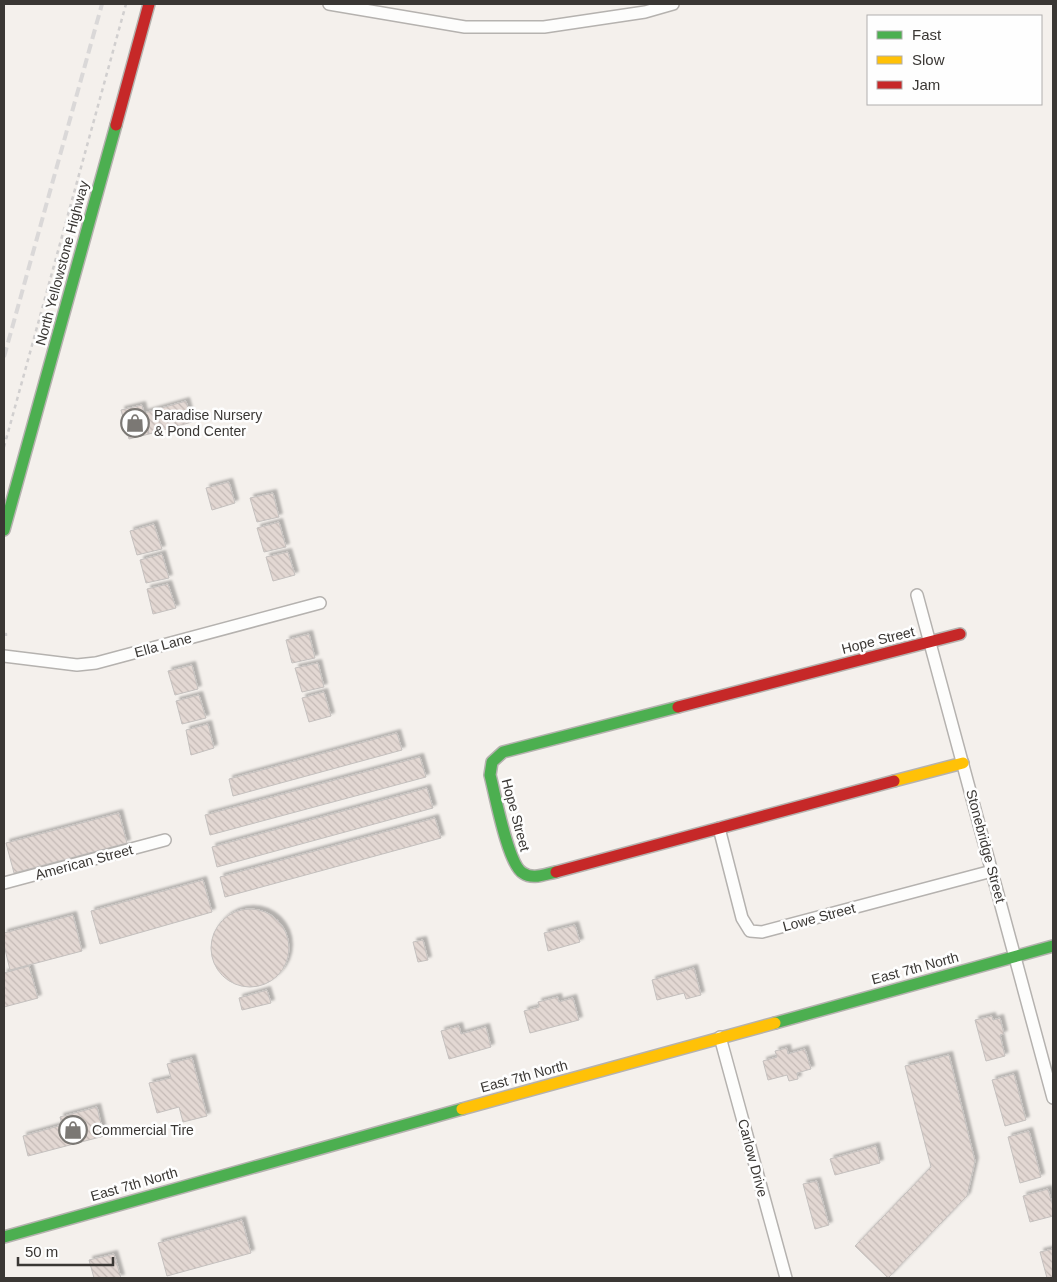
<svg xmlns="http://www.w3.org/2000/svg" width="1057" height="1282" font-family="Helvetica,sans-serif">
<defs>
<pattern id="building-back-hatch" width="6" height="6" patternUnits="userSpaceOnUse" patternTransform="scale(1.25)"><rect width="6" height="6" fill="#e3d8d3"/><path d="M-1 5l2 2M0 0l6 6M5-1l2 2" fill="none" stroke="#c4bab6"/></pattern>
<filter id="shadow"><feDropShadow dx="3.5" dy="-3.5" stdDeviation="1" flood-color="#0004"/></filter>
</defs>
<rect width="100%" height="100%" fill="#f4f0ec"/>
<path fill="url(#building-back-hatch)" stroke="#c4c0be" filter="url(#shadow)" d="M 186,401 L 192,422 L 149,434 L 144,413 Z
M 142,405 L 149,434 L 129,439 L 121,410 Z
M 229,482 L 235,503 L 212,510 L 206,488 Z
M 273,493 L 279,517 L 257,522 L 250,498 Z
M 279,522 L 286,547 L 264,552 L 257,528 Z
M 154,524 L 162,549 L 137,555 L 130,531 Z
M 288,552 L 295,575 L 273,581 L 266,557 Z
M 162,554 L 169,578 L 146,583 L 140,560 Z
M 168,584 L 176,608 L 153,614 L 147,589 Z
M 309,634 L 315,658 L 292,663 L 286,640 Z
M 318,663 L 324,687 L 302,692 L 295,668 Z
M 192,665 L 198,689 L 175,695 L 168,671 Z
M 324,692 L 331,716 L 309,722 L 302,698 Z
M 199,695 L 206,718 L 182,724 L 176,701 Z
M 208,724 L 214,748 L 191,755 L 186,730 Z
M 397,733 L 402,750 L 233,796 L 229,779 Z
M 420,757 L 426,777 L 210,835 L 205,815 Z
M 427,788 L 433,808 L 217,867 L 212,847 Z
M 119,813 L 127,843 L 14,873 L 6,843 Z
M 435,818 L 441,838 L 225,897 L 220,877 Z
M 203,880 L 212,912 L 100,944 L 91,911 Z
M211 948a39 39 0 1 1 78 0a39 39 0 1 1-78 0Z
M 73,915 L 82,951 L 10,970 L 4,945 L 4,933 Z
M 575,925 L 580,942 L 548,951 L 544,933 Z
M 423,940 L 428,960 L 418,962 L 413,942 Z
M 29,966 L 38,998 L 4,1007 L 4,973 Z
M 694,968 L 701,995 L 686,999 L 684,993 L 657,1000 L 652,980 Z
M 267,990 L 271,1003 L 242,1010 L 239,998 Z
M 558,997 L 559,1002 L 573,998 L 579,1020 L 530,1033 L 524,1011 L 539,1007 L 538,1002 Z
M 992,1016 L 993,1020 L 1000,1018 L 1004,1034 L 1000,1035 L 1005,1056 L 986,1061 L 975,1020 Z
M 459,1026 L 461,1034 L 486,1027 L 491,1047 L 449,1059 L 441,1031 Z
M 787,1048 L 788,1054 L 805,1049 L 811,1069 L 797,1073 L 798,1079 L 789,1081 L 787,1075 L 768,1080 L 763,1061 L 777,1057 L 775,1051 Z
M 949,1055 L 975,1161 L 967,1196 L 888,1278 L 855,1246 L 931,1167 L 905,1066 Z
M 192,1058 L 207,1116 L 183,1122 L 179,1107 L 157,1113 L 149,1083 L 171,1078 L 167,1064 Z
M 1014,1074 L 1026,1120 L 1005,1126 L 992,1080 Z
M 97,1107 L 104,1136 L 28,1156 L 23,1136 L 62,1125 L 60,1117 Z
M 1029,1131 L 1041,1177 L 1020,1183 L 1008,1137 Z
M 876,1146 L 880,1163 L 835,1175 L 830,1159 Z
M 817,1181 L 829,1225 L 815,1229 L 803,1184 Z
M 1048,1189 L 1053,1206 L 1053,1216 L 1030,1222 L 1023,1196 Z
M 242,1220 L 251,1253 L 167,1276 L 158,1243 Z
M 1053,1249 L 1053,1278 L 1047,1278 L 1040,1252 Z
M 114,1254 L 121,1278 L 94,1278 L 89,1260 Z"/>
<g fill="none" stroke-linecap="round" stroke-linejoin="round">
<defs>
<path id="street" d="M 329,4 L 465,27 L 544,27 L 645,12 L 673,4
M 917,595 L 1053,1098
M 4,656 L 77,665 L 96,663 L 320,603
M 719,828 L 742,918 L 750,931 L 762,932 L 992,871
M 4,883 L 165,840
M 720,1037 L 786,1278"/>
<path id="fast" d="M 4,530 L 116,125
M 556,872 C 545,874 533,880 523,873 C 508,865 495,794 490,775 L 492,762 L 503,752 L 678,707
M 775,1023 L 1053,946
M 4,1237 L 462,1109"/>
<path id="slow" d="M 894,781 L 963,763
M 462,1109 L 775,1023"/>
<path id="jam" d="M 116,125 L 149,4
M 678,707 L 960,634
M 556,872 L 894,781"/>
</defs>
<use href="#street" stroke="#b5b2af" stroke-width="14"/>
<use href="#fast" stroke="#b5b2af" stroke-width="14"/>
<use href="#slow" stroke="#b5b2af" stroke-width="14"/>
<use href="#jam" stroke="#b5b2af" stroke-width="14"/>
<path stroke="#d1cfcf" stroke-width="2.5" stroke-dasharray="4 4" stroke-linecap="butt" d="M 4,447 L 126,4
M 4,634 L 6,634 L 6,640"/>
<use href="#street" stroke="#fdfdfc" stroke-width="11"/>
<use href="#fast" stroke="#4caf50" stroke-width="11"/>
<use href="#slow" stroke="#ffc107" stroke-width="11"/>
<use href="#jam" stroke="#c62828" stroke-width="11"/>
<path stroke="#dad8d8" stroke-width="4" stroke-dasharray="10 5" stroke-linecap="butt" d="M 4,357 L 102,4"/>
</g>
<defs>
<symbol id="shop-ring" viewBox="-11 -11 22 22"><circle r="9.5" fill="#fefefe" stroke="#7b7874" stroke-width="1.5"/><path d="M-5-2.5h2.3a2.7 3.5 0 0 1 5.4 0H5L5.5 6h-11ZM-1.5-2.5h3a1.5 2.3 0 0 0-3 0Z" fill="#7b7874"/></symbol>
</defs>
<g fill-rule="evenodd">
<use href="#shop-ring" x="119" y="407" width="32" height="32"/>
<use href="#shop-ring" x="57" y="1114" width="32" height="32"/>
</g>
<g text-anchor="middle" stroke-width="5" stroke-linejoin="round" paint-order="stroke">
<g font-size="14" fill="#3a3734" stroke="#fefefe">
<text transform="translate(62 263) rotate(-75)" y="5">North Yellowstone Highway</text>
<text transform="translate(878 640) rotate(-14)" y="5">Hope Street</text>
<text transform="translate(163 645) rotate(-15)" y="5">Ella Lane</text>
<text transform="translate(516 815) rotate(75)" y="5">Hope Street</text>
<text transform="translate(986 846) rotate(75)" y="5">Stonebridge Street</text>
<text transform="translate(84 862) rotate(-15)" y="5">American Street</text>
<text transform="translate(819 917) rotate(-15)" y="5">Lowe Street</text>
<text transform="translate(915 968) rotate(-15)" y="5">East 7th North</text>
<text transform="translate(524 1076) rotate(-15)" y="5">East 7th North</text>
<text transform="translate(753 1158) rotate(75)" y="5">Carlow Drive</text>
<text transform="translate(134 1184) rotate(-16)" y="5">East 7th North</text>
</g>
<g font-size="14" fill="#3a3734" stroke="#fefefe" text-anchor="start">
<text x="154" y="420">Paradise Nursery<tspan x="154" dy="16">&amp; Pond Center</tspan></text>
<text x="92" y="1135">Commercial Tire</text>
</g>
</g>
<rect width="1057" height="1282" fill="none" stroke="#3a3734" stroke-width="10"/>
<rect x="867" y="15" width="175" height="90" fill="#fefefe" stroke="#b0aead"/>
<rect x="877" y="31" width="25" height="8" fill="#4caf50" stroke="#b0aead"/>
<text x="912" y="40" font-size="15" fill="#3a3734">Fast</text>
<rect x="877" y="56" width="25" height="8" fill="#ffc107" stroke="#b0aead"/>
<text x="912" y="65" font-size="15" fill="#3a3734">Slow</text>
<rect x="877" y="81" width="25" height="8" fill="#c62828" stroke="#b0aead"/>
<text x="912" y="90" font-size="15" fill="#3a3734">Jam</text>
<path d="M18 1257v8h95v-8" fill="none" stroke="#3a3734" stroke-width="2.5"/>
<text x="25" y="1257" font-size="15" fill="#3a3734" stroke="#fefefe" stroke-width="4" paint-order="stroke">50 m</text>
</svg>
